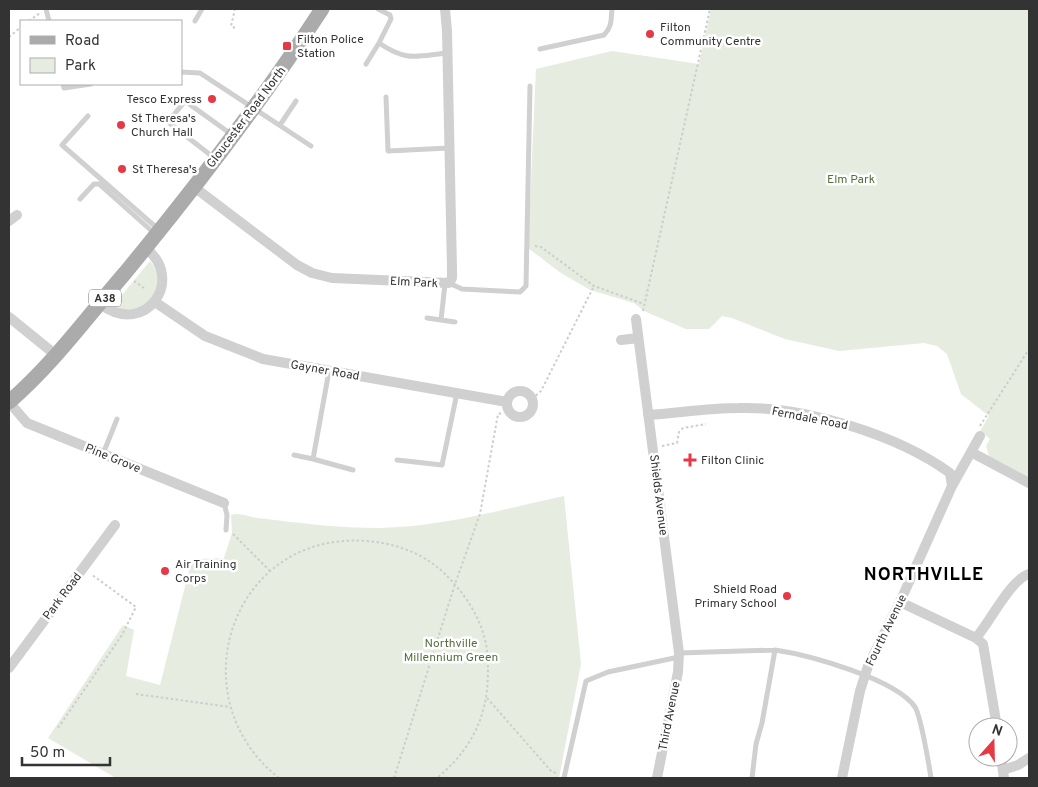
<svg xmlns="http://www.w3.org/2000/svg" width="1038" height="787" font-family="Overpass,sans-serif">
<rect width="100%" height="100%" fill="#fff"/>
<path fill="#e6ecdf" d="M 711,9 L 1029,9 L 1029,478 L 989,456 L 986,446 L 990,439 L 980,431 L 989,416 L 961,394 L 947,354 L 937,346 L 924,343 L 839,351 L 785,339 L 732,318 L 722,316 L 709,329 L 686,329 L 644,311 L 634,303 L 590,290 L 561,273 L 528,248 L 536,69 L 612,51 L 699,64 Z
M 150,261 C 154,266 158,272 158,279 C 158,293 145,312 129,311 C 124,311 118,308 113,306 Z
M 564,496 L 581,664 L 559,778 L 147,778 L 114,777 L 48,738 L 123,625 L 134,630 L 126,676 L 160,685 L 192,559 L 224,558 L 232,533 L 231,515 C 239,512 249,517 257,518 C 299,523 338,528 379,528 C 442,527 503,509 564,496 Z"/>
<g fill="none" stroke-linecap="round" stroke-linejoin="round">
<path stroke="#cdcdcd" stroke-width="2" stroke-dasharray="2.5 2.5" stroke-linecap="butt" d="M 29,21 L 40,13
M 235,28 L 231,26 L 235,9
M 9,37 L 21,27
M 535,246 L 541,247 L 594,286 L 644,304
M 134,281 L 144,288
M 643,311 L 710,9
M 532,399 L 541,391 L 594,286
M 980,426 L 1029,349
M 662,446 L 677,443 L 679,432 L 683,428 L 706,424
M 233,534 L 270,571
M 136,694 L 230,707
M 487,698 L 552,772 L 558,773
M 58,728 L 122,635 L 136,607 L 91,574
M 279,778 C 176,697 232,531 366,541 C 395,543 423,553 444,573 C 465,593 484,622 487,651 C 492,705 478,744 437,778
M 394,778 L 455,584 L 480,514 L 498,414 L 502,413"/>
<path stroke="#d0d0d0" stroke-width="5" d="M 46,9 L 49,21
M 378,9 L 390,15 L 391,19 L 379,43 C 407,62 416,56 447,53
M 195,21 L 202,9
M 540,49 L 604,35 C 612,27 611,20 612,9
M 366,64 L 379,43
M 181,72 L 200,73 L 311,146
M 63,84 L 64,88 L 91,84
M 386,97 L 388,151 L 449,148
M 88,116 L 62,145 L 158,229
M 280,125 L 296,101
M 213,157 L 168,122 L 185,101 L 231,134
M 80,199 L 94,184 L 99,184 L 154,233
M 449,283 L 462,289 L 520,292 L 526,286 L 530,86
M 427,318 L 455,322
M 441,320 L 445,284
M 329,371 L 313,459 L 353,470
M 103,454 L 117,419
M 294,455 L 313,459
M 397,460 L 442,465 L 457,393
M 224,503 L 227,515 L 226,530
M 775,650 C 809,655 896,679 915,707 C 921,717 929,765 931,778
M 679,653 L 775,650 L 762,723 L 756,744 L 752,778
M 564,778 L 586,681 L 608,672 L 679,657"/>
<path stroke="#d0d0d0" stroke-width="10" d="M 194,187 L 297,265 L 312,273 L 332,278 L 449,283 L 452,278 L 452,269 L 447,31 L 445,9
M 9,221 L 17,215
M 155,302 L 205,336 L 263,359 L 507,402
M 100,304 C 147,339 186,277 145,248
M 9,317 L 57,356
M 636,319 L 679,653 L 678,672 L 657,778
M 621,340 L 638,338
M507 404a13 13 0 1 1 26 0a13 13 0 1 1-26 0Z
M 9,402 L 27,423 L 224,503
M 648,415 C 678,413 708,408 739,408 C 804,406 898,435 950,473 L 952,486
M 971,452 L 1029,483
M 900,602 L 976,638 L 983,644 L 997,727
M 976,638 C 990,622 1011,579 1029,574
M 9,668 L 115,525
M 1001,757 L 1004,778
M 1003,770 L 1018,765 L 1029,758
M 842,778 L 860,691 L 868,666 L 900,602 L 952,486 L 980,436"/>
<path stroke="#ababab" stroke-width="15" d="M 9,402 C 53,364 87,317 125,273 C 195,188 262,101 322,9"/>
</g>
<g fill="#e63946" stroke="#fff" stroke-width="2">
<circle cx="650" cy="34" r="5"/>
<rect x="282" y="41" width="10" height="10" rx="2.5"/>
<circle cx="212" cy="99" r="5"/>
<circle cx="121" cy="125" r="5"/>
<circle cx="122" cy="169" r="5"/>
<path d="M687.5 452.5h5v5h5v5h-5v5h-5v-5h-5v-5h5z"/>
<circle cx="165" cy="571" r="5"/>
<circle cx="787" cy="596" r="5"/>
</g>
<g text-anchor="middle" stroke-width="5" stroke-linejoin="round" paint-order="stroke">
<rect fill="#fff" stroke="#707070" stroke-width="1" x="89" y="289.5" width="32" height="17" rx="4"/>
<g font-size="11" font-weight="bold" fill="#333">
<text x="105" y="302">A38</text>
</g>
<g font-size="12" fill="#333" stroke="#fff" text-anchor="start">
<text x="660" y="31">Filton<tspan x="660" dy="14">Community Centre</tspan></text>
<text x="297" y="43">Filton Police<tspan x="297" dy="14">Station</tspan></text>
<text x="202" y="103" text-anchor="end">Tesco Express</text>
<text x="131" y="122">St Theresa's<tspan x="131" dy="14">Church Hall</tspan></text>
<text x="132" y="173">St Theresa's</text>
<text x="701" y="464">Filton Clinic</text>
<text x="175" y="568">Air Training<tspan x="175" dy="14">Corps</tspan></text>
<text x="777" y="593" text-anchor="end">Shield Road<tspan x="777" dy="14">Primary School</tspan></text>
</g>
<g font-size="12" fill="#333" stroke="#fff">
<text transform="translate(246 117) rotate(-53)" y="4">Gloucester Road North</text>
<text transform="translate(414 282) rotate(3)" y="4">Elm Park</text>
<text transform="translate(325 370) rotate(10)" y="4">Gayner Road</text>
<text transform="translate(810 418) rotate(11)" y="4">Ferndale Road</text>
<text transform="translate(113 458) rotate(22)" y="4">Pine Grove</text>
<text transform="translate(659 495) rotate(83)" y="4">Shields Avenue</text>
<text transform="translate(62 596) rotate(-53)" y="4">Park Road</text>
<text transform="translate(886 630) rotate(-64)" y="4">Fourth Avenue</text>
<text transform="translate(669 716) rotate(-79)" y="4">Third Avenue</text>
</g>
<g font-size="12" fill="#56703f" stroke="#fff">
<text x="851" y="183">Elm Park</text>
<text x="451" y="647">Northville<tspan x="451" dy="14">Millennium Green</tspan></text>
</g>
<g font-size="18" font-weight="bold" letter-spacing="1" fill="#000" stroke="#fff">
<text x="924" y="580">NORTHVILLE</text>
</g>
</g>
<rect width="1038" height="787" fill="none" stroke="#333333" stroke-width="20"/>
<rect x="20" y="20" width="162" height="65" fill="#ffffff" stroke="#adadad"/>
<rect x="30" y="36" width="25" height="8" fill="#ababab" stroke="#adadad"/>
<text x="65" y="45" font-size="15" fill="#333333">Road</text>
<rect x="30" y="58" width="25" height="15" fill="#e6ecdf" stroke="#adadad"/>
<text x="65" y="70" font-size="15" fill="#333333">Park</text>
<g transform="translate(993 742) rotate(20)"><circle r="24" fill="#ffffff" stroke="#adadad"/>
<path d="M0-4L9 19L0 12L-9 19Z" fill="#e63946"/>
<text y="-8" font-size="14" font-weight="bold" text-anchor="middle" fill="#333333">N</text>
</g>
<path d="M22 757v8h88v-8" fill="none" stroke="#333333" stroke-width="2.5"/>
<text x="30" y="757" font-size="15" fill="#333333" stroke="#ffffff" stroke-width="4" paint-order="stroke">50 m</text>
</svg>
